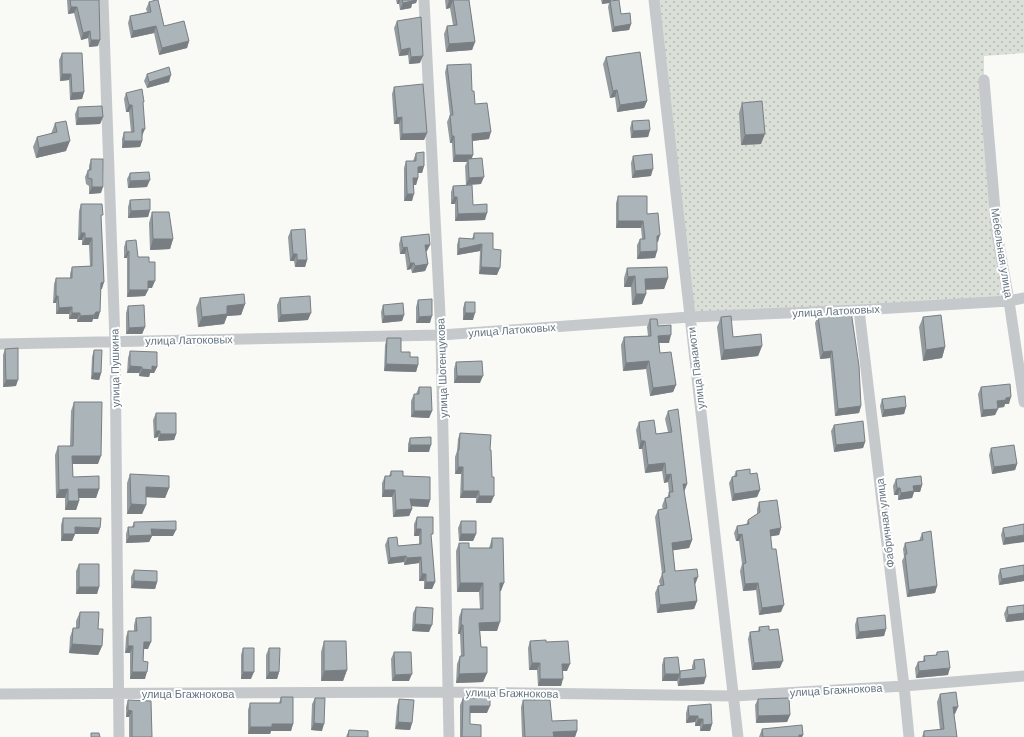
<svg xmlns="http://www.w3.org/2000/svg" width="1024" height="737" font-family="'DM Sans',sans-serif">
<defs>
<pattern id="grass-dots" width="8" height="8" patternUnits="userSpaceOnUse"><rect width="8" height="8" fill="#dae0d7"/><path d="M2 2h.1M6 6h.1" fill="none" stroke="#b4bab4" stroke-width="1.8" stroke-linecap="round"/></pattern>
</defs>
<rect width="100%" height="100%" fill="#f9f9f6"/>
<path fill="url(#grass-dots)" d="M 654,0 L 1024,0 L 1024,53 L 984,56 L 984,80 L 1009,301 L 690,317 Z"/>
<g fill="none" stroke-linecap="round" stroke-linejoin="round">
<path stroke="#c5c9cc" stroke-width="11" d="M 103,0 L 115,342 L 119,737
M 424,0 L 441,335 L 449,737
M 654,0 L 738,737
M 984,80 L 997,234 L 1009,301 L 1024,402
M 859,310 L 904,686 L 909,737
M 0,344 L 441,335 L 690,317 L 859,310 L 1009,301 L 1024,298
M 0,694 L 449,692 L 734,696 L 904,686 L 1024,676"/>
</g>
<path fill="#939b9f" d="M 67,0 L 99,0 L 98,46 L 89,47 L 88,38 L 81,40 L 74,13 L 68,14 Z
M 396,0 L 417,0 L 416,3 L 412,4 L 411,8 L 400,10 L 399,4 L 397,4 Z
M 445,0 L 469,0 L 475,42 L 472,50 L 446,52 L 444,34 L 447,26 L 453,25 L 450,8 L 446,9 Z
M 601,0 L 611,0 L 611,1 L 621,14 L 631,24 L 629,30 L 612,32 L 608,7 L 609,3 L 602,4 Z
M 149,2 L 164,26 L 189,41 L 187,48 L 159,55 L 154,33 L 131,38 L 128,23 L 130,16 L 147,12 L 146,9 Z
M 397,21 L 420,63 L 409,64 L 408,55 L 399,56 L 394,28 Z
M 62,53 L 84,92 L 82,99 L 70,100 L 69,80 L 60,81 L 59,60 Z
M 606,57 L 647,101 L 644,108 L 617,112 L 615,97 L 610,98 L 603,64 Z
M 447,65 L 472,91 L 475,104 L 489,139 L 473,141 L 472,158 L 481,184 L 466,185 L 465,166 L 467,162 L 453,162 L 452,143 L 450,143 L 447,122 L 450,115 L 445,72 Z
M 147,74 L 169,82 L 147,88 L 144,81 Z
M 394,87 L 427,133 L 424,140 L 400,140 L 399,124 L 394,124 L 392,94 Z
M 126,93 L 143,106 L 142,141 L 140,147 L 122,148 L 122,139 L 124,132 L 131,132 L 129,112 L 126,112 L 124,99 Z
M 742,103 L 761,144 L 741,145 L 739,113 Z
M 78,107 L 103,117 L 100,124 L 76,125 L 75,114 Z
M 632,121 L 650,130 L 648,137 L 631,138 L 630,128 Z
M 55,123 L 66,151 L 36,158 L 33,147 L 37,137 L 51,134 Z
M 416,153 L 424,166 L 422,173 L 418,173 L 418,178 L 416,185 L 414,185 L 412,201 L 404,201 L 404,168 L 406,161 L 413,161 Z
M 633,156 L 651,176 L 632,178 L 631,163 Z
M 91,159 L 101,193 L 89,194 L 89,186 L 86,184 L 85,177 L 88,170 L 89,170 L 89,166 Z
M 130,173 L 147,187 L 128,188 L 127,179 Z
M 453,186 L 473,205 L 485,220 L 455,221 L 455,204 L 451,204 L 451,192 Z
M 618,196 L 647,214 L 658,242 L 657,242 L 657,251 L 655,258 L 637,259 L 637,245 L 640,239 L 642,239 L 641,228 L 616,228 L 616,203 Z
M 130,200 L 150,210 L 148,217 L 128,218 L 128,207 Z
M 81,204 L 101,220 L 104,282 L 101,289 L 98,319 L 93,319 L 92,322 L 77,322 L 77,319 L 69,319 L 69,314 L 56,314 L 56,303 L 53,303 L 54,284 L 56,278 L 70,278 L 70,274 L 72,267 L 90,266 L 89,245 L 82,245 L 82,240 L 78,240 L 79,211 Z
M 152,212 L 173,239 L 170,249 L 150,250 L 149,223 Z
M 291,230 L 307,260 L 305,267 L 295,267 L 294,261 L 290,261 L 288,237 Z
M 474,233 L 493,249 L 497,275 L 479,274 L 480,251 L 457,255 L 457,245 L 459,238 L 472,239 Z
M 401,237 L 427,251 L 426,252 L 428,264 L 425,271 L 412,273 L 411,269 L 407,270 L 405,254 L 400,254 L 399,244 Z
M 126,241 L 138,257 L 149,262 L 152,288 L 148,288 L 148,290 L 145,296 L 127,297 L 127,258 L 124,258 L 124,247 Z
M 627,268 L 668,278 L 664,289 L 646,289 L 646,294 L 642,304 L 632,305 L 631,287 L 624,287 L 624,278 Z
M 200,298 L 245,304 L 241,315 L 227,316 L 224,324 L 198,327 L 196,308 Z
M 280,298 L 308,320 L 278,322 L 277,305 Z
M 418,300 L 430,323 L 416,323 L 416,307 Z
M 465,302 L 473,320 L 463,320 L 463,308 Z
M 383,305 L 404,315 L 402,321 L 382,323 L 381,312 Z
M 128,306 L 145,327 L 142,334 L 126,334 L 126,313 Z
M 818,316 L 861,406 L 859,413 L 835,416 L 830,358 L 820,359 L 815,323 Z
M 721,317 L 733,337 L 762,346 L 758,356 L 721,360 L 717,327 Z
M 923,317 L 945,347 L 942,358 L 923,361 L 919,327 Z
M 650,319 L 658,326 L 669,343 L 659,343 L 660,353 L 676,385 L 673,392 L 650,396 L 646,369 L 623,371 L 621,345 L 624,337 L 648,336 L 647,327 Z
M 387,338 L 401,352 L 410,357 L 418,365 L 416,372 L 384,371 L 385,345 Z
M 5,349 L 16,386 L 3,387 L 3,355 Z
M 94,350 L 101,373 L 99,380 L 91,379 L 92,357 Z
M 130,351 L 157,367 L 154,373 L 150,373 L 149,377 L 139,376 L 139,373 L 127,373 L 128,358 Z
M 456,362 L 480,383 L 454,383 L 454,369 Z
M 419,387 L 432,411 L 429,418 L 411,417 L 411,401 L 414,394 L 416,394 Z
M 981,387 L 1009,404 L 1005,404 L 1004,407 L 998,408 L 995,415 L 981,417 L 978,394 Z
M 882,399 L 906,407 L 904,414 L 882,417 L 880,406 Z
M 74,402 L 98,464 L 72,464 L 73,477 L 99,489 L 96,498 L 79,498 L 79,501 L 76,510 L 65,510 L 65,498 L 56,498 L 55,455 L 58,446 L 70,446 L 71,411 Z
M 668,411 L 687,484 L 684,491 L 692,540 L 689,548 L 673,550 L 675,571 L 695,585 L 697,601 L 694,609 L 657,613 L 655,593 L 658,586 L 660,585 L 659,581 L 662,574 L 655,517 L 658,510 L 663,509 L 662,506 L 665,498 L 667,498 L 669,492 L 668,482 L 664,483 L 662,471 L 645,473 L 642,449 L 639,449 L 636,430 L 639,422 L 656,434 L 668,432 L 665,419 Z
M 156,413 L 176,434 L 174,440 L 158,441 L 158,437 L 154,438 L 153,420 Z
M 834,425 L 865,442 L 863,448 L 834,452 L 831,431 Z
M 460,433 L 490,450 L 491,503 L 476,503 L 476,498 L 460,498 L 461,474 L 455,474 L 455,457 L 457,451 L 458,439 Z
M 410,438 L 429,452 L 408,452 L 408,444 Z
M 991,448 L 1017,464 L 1015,470 L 992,474 L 989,455 Z
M 391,471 L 403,476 L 430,500 L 428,507 L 411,506 L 412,509 L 409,516 L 393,517 L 392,497 L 382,497 L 382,483 L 385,476 L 389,476 Z
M 736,471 L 750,474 L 760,490 L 757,497 L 732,501 L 729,483 L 732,477 L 734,476 Z
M 130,474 L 169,488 L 165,498 L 146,497 L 146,505 L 142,514 L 127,514 L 127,483 Z
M 896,479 L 922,485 L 920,492 L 914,492 L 912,498 L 898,500 L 898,495 L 894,495 L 893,486 Z
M 759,502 L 781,528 L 779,535 L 770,536 L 781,612 L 759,615 L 756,590 L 743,591 L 740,571 L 742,564 L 739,541 L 736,541 L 734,533 L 737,526 L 746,525 L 748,520 L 757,514 L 757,509 Z
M 417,517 L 431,538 L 435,582 L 432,589 L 424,589 L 424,581 L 419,581 L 419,563 L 404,565 L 404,562 L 388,564 L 385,545 L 388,538 L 398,546 L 419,544 L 419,536 L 414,536 L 414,524 Z
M 63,518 L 100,528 L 98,534 L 75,534 L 72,541 L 61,541 L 61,525 Z
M 461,521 L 476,534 L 473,541 L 459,541 L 458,528 Z
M 134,522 L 173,536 L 152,536 L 149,542 L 126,543 L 126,534 L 128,527 L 132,527 Z
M 1024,524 L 1003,545 L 1001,535 L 1003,528 Z
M 922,533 L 937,586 L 935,593 L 907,597 L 902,561 L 904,557 L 903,549 L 905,543 L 919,541 Z
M 492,538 L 501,591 L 500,591 L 497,631 L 480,631 L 481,647 L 487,673 L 483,682 L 456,683 L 457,664 L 460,656 L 461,656 L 460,634 L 458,634 L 459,617 L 462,609 L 480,609 L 479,592 L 457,592 L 456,551 L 459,543 L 469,548 L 489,548 Z
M 79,564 L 99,587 L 97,594 L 76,594 L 76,571 Z
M 1024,565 L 1024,581 L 999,585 L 998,576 L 1000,569 Z
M 134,570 L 157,582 L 155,589 L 131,588 L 131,577 Z
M 1024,605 L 1024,620 L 1006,622 L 1004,614 L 1007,607 Z
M 416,607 L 429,632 L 412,631 L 413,613 Z
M 80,612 L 98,629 L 102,646 L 98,655 L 69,653 L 70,637 L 73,628 L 76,628 L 76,621 Z
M 136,618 L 148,649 L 144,649 L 143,661 L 145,679 L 130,679 L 130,653 L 125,653 L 126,637 L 128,631 L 134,631 L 134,625 Z
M 857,618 L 886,629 L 884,636 L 856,639 L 855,625 Z
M 759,627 L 780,668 L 752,670 L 748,639 L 750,632 L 758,631 Z
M 324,641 L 347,670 L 343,681 L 321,681 L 321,652 Z
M 530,641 L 546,642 L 567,671 L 563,671 L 561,686 L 538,686 L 537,670 L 529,670 L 528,648 Z
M 243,648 L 251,679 L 241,679 L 241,655 Z
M 269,648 L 279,672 L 277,679 L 266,679 L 266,655 Z
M 394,652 L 409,681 L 392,681 L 391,659 Z
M 937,652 L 948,675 L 916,678 L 915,668 L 918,662 L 923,661 L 924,656 L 936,655 Z
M 664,658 L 680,671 L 692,670 L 692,666 L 694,660 L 704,684 L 678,686 L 677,680 L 662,681 L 662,665 Z
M 940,694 L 955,714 L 954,714 L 957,737 L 922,737 L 924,731 L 940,730 L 937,702 Z
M 281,697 L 293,724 L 291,731 L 271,731 L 270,734 L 248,734 L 248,710 L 250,703 L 279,703 Z
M 315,698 L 322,731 L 311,730 L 312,704 Z
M 463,698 L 487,713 L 470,713 L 470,724 L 481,737 L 460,737 L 460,705 Z
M 399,699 L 412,723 L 410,730 L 395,729 L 397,706 Z
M 758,699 L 790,715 L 787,722 L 756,723 L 755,705 Z
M 128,700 L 152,737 L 129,737 L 129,717 L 126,717 L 126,707 Z
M 523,700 L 552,721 L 577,731 L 575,737 L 522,737 L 521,707 Z
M 688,706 L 712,724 L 710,731 L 700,731 L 700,726 L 695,726 L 695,722 L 686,723 L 686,713 Z
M 762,729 L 803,735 L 802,737 L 759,737 Z
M 349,730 L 368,737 L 346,737 Z"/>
<path fill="#787e82" d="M 398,0 L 400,0 L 399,4 L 397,4 Z
M 412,0 L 417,0 L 416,3 L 412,4 L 411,8 L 400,10 L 403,3 Z
M 453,0 L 450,8 L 446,9 L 449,1 Z
M 603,0 L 611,0 L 609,3 L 602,4 Z
M 71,7 L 77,7 L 74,13 L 68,14 Z
M 631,24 L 629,30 L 612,32 L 614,27 Z
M 156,26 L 154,33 L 131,38 L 133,31 Z
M 90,31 L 88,38 L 81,40 L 83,33 Z
M 91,40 L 100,40 L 98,46 L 89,47 Z
M 189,41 L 187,48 L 159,55 L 162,48 Z
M 475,42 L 472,50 L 446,52 L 449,44 Z
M 410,48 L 408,55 L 399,56 L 401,50 Z
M 423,56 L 420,63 L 409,64 L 411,57 Z
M 62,74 L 71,74 L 69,80 L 60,81 Z
M 171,75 L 169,82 L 147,88 L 149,82 Z
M 617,90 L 615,97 L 610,98 L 613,91 Z
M 84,92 L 82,99 L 70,100 L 72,93 Z
M 647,101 L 644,108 L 617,112 L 620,105 Z
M 129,105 L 132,105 L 129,112 L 126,112 Z
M 103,117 L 100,124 L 76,125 L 78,118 Z
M 402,117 L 399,124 L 394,124 L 397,118 Z
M 142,129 L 145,129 L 142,136 L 139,136 Z
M 650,130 L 648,137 L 631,138 L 633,131 Z
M 491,132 L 489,139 L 470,141 L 472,134 Z
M 427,133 L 424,140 L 400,140 L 402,134 Z
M 765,134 L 761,144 L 741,145 L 745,135 Z
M 452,136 L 454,136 L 452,143 L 450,143 Z
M 70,141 L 66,151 L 36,158 L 39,148 Z
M 124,141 L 142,141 L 140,147 L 122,148 Z
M 455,155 L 473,155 L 471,161 L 468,159 L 467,162 L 453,162 Z
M 424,166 L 422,173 L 415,173 L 418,167 Z
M 653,169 L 651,176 L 632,178 L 635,171 Z
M 484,177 L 481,184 L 466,185 L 469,178 Z
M 413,178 L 418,178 L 416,185 L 411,185 Z
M 150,180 L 147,187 L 128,188 L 130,181 Z
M 92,187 L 103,187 L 101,193 L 89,194 Z
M 407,194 L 414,194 L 412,201 L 404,201 Z
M 454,197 L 457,197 L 455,204 L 451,204 Z
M 150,210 L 148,217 L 128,218 L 131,211 Z
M 487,213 L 485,220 L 455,221 L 458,214 Z
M 618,221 L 643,221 L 641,228 L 616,228 Z
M 81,233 L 85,233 L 82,240 L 78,240 Z
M 660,235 L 658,242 L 654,242 L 657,236 Z
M 85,238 L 92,238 L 89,245 L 82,245 Z
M 153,239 L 173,239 L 170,249 L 150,250 Z
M 482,244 L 480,251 L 457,255 L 459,249 Z
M 425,245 L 430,245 L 427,251 L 423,252 Z
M 407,247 L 405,254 L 400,254 L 403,248 Z
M 129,251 L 127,258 L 124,258 L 127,252 Z
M 657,251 L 655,258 L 637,259 L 640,252 Z
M 293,254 L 297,254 L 294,261 L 290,261 Z
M 297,260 L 307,260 L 305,267 L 295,267 Z
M 410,263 L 414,263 L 411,269 L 407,270 Z
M 428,264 L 425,271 L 412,273 L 415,266 Z
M 481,267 L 500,268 L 497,275 L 479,274 Z
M 635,276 L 631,287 L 624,287 L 628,277 Z
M 668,278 L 664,289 L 642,290 L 645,279 Z
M 148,281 L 155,281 L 152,288 L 145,288 Z
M 104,282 L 102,289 L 99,289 L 101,283 Z
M 129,290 L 148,290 L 145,296 L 127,297 Z
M 636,294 L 646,294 L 642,304 L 632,305 Z
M 56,296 L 58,296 L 56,303 L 53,303 Z
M 245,304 L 241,315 L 227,316 L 224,324 L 198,327 L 202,317 L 227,306 Z
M 72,307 L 69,314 L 56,314 L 59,308 Z
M 96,312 L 100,312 L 98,319 L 93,319 Z
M 72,313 L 80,313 L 77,319 L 69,319 Z
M 311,313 L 308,320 L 278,322 L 281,315 Z
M 465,313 L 475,313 L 473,320 L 463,320 Z
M 94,315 L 92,322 L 77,322 L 80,316 Z
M 404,315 L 402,321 L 382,323 L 384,316 Z
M 432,316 L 430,323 L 416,323 L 419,317 Z
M 145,327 L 142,334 L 126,334 L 129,328 Z
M 671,335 L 669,343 L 656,343 L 658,336 Z
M 762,346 L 758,356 L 721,360 L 724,350 Z
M 945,347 L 942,358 L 923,361 L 926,350 Z
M 832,351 L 830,358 L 820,359 L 823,352 Z
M 649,361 L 646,369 L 623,371 L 626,363 Z
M 386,364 L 418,365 L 416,372 L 384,371 Z
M 130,366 L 142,367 L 139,373 L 127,373 Z
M 152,366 L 157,367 L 154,373 L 150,373 L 149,377 L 139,376 L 142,369 Z
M 93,373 L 101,373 L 99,380 L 91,379 Z
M 457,376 L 483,376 L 480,383 L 454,383 Z
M 6,380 L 18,380 L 16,386 L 3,387 Z
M 676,385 L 673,392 L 650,396 L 653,388 Z
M 1011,397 L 1009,404 L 1005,404 L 1004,407 L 994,408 L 997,401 L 1006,398 Z
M 861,406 L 859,413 L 835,416 L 838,409 Z
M 906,407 L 904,414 L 882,417 L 884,410 Z
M 998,409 L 995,415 L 981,417 L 983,410 Z
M 414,411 L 432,411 L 429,418 L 411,417 Z
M 156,431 L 160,431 L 158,437 L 154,438 Z
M 160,434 L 176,434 L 174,440 L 158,441 Z
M 641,441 L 645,441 L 642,449 L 639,449 Z
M 865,442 L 863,448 L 834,452 L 836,445 Z
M 410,445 L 431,445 L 429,452 L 408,452 Z
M 72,456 L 101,456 L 98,464 L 69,464 Z
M 665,463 L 662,471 L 645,473 L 648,465 Z
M 1017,464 L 1015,470 L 992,474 L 994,467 Z
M 458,467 L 463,467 L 461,474 L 455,474 Z
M 671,474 L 668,482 L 664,483 L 666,475 Z
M 683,484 L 687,484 L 684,492 Z
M 922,485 L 920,492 L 914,492 L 912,498 L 898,500 L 901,493 L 913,486 Z
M 146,487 L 169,488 L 165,498 L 142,497 Z
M 897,488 L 900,488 L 898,495 L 894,495 Z
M 68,489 L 65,498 L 56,498 L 59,490 Z
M 78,489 L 99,489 L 96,498 L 75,498 Z
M 384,490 L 395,490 L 392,497 L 382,497 Z
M 760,490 L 757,497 L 732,501 L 734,494 Z
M 463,491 L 479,491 L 476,498 L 460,498 Z
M 479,496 L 494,496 L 491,503 L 476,503 Z
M 410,499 L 430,500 L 428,507 L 408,506 Z
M 68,501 L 79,501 L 76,510 L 65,510 Z
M 131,504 L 146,505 L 142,514 L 127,514 Z
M 412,509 L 409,516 L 393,517 L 396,510 Z
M 75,527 L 100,528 L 98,534 L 75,534 L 72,541 L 61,541 L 63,534 Z
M 781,528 L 779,535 L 767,537 L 770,530 Z
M 151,529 L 176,530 L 173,536 L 152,536 L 149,542 L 126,543 L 129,536 Z
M 416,529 L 421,529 L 419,536 L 414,536 Z
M 461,534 L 476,534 L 473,541 L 459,541 Z
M 742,534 L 739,541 L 736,541 L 738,535 Z
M 1024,535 L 1024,542 L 1003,545 L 1005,538 Z
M 692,540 L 689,548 L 669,551 L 672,543 Z
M 406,556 L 404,562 L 388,564 L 390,558 Z
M 421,557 L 419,563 L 404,565 L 407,558 Z
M 422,574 L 426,574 L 424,581 L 419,581 Z
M 1024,575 L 1024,581 L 999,585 L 1002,579 Z
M 698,577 L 695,585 L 694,578 Z
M 134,581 L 157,582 L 155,589 L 131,588 Z
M 426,582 L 435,582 L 432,589 L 424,589 Z
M 460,583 L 483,583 L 479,592 L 457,592 Z
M 500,583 L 504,583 L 501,591 L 497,592 Z
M 758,583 L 756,590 L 743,591 L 745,584 Z
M 937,586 L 935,593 L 907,597 L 909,590 Z
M 79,587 L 99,587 L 97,594 L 76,594 Z
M 697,601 L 694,609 L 657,613 L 660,605 Z
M 784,605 L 781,612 L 759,615 L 762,608 Z
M 1024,613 L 1024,620 L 1006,622 L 1008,615 Z
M 500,622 L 497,631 L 476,631 L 479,623 Z
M 415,624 L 432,625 L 429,632 L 412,631 Z
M 461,625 L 463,625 L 460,634 L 458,634 Z
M 886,629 L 884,636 L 856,639 L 859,632 Z
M 144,642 L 151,642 L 148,649 L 142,649 Z
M 72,644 L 102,646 L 98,655 L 69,653 Z
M 128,646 L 133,646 L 130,653 L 125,653 Z
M 783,661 L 780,668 L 752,670 L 754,663 Z
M 532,663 L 540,663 L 537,670 L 529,670 Z
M 562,664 L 570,664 L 567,671 L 560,671 Z
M 950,668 L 948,675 L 916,678 L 919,671 Z
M 347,670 L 343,681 L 321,681 L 324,671 Z
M 132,672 L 147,672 L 145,679 L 130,679 Z
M 243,672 L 254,672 L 251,679 L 241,679 Z
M 269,672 L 279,672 L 277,679 L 266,679 Z
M 487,673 L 483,682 L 456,683 L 459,674 Z
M 412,674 L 409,681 L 392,681 L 395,675 Z
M 665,674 L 680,674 L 677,681 L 662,681 Z
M 706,677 L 704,684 L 678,686 L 680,679 Z
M 540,679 L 563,679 L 561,686 L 538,686 Z
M 470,706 L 490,706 L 487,713 L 468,713 Z
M 953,707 L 958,707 L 955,714 L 951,715 Z
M 128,710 L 132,711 L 129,717 L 126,717 Z
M 790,715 L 787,722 L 756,723 L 758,716 Z
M 689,716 L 698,716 L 695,722 L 686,723 Z
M 698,719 L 703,719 L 700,726 L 695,726 Z
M 398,722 L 412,723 L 410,730 L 395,729 Z
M 314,723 L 324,724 L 322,731 L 311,730 Z
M 272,724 L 293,724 L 291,731 L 271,731 L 270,734 L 248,734 L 250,727 Z
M 712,724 L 710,731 L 700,731 L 703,725 Z
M 577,731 L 575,737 L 552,737 L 553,732 Z
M 799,735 L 803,735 L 802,737 L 799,737 Z"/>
<path fill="#abb4b9" stroke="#787e82" d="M 70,0 L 99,0 L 100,40 L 91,40 L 90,31 L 83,33 L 77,7 L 71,7 Z
M 156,0 L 158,0 L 164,26 L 184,21 L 189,41 L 162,48 L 156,26 L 133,31 L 130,16 L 151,12 L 149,2 Z
M 402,0 L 413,0 L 413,1 L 403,3 Z
M 449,0 L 469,0 L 475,42 L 449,44 L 447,26 L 457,25 L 453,0 L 449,1 Z
M 619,0 L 621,14 L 630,13 L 631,24 L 614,27 L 610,1 Z
M 421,17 L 423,56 L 411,57 L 410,48 L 401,50 L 397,21 Z
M 640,52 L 647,101 L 620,105 L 617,90 L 613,91 L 606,57 Z
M 62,53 L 82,53 L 84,92 L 72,93 L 71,74 L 62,74 Z
M 471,64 L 472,91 L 474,91 L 475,104 L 487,103 L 491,132 L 472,134 L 473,155 L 455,155 L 454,136 L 452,136 L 450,115 L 453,115 L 447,65 Z
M 169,67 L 171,75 L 149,82 L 147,74 Z
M 423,84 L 427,133 L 402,134 L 402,117 L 397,118 L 394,87 Z
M 142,89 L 144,102 L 143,102 L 145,129 L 142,129 L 142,141 L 124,141 L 124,132 L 134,132 L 132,105 L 129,105 L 126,93 Z
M 762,101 L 765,134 L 745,135 L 742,103 Z
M 102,106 L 103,117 L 78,118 L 78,107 Z
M 649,120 L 650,130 L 633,131 L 632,121 Z
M 66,121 L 70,141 L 39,148 L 37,137 L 57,132 L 55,123 Z
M 424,152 L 424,166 L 418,167 L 418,178 L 413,178 L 414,194 L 407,194 L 406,161 L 416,161 L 416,153 Z
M 652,154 L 653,169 L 635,171 L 633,156 Z
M 482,158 L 484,177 L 469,178 L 468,159 Z
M 91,159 L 103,159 L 103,187 L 92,187 L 92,179 L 88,178 L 88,170 L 91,170 Z
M 149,172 L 150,180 L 130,181 L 130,173 Z
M 472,185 L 473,205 L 487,204 L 487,213 L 458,214 L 457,197 L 454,197 L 453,186 Z
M 618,196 L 647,196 L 647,214 L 658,213 L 660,235 L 657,236 L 657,251 L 640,252 L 640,239 L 645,239 L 643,221 L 618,221 Z
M 150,199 L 150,210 L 131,211 L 130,200 Z
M 81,204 L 102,204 L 103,215 L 101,215 L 104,282 L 101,283 L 100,312 L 96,312 L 94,315 L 80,316 L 80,313 L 72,313 L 72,307 L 59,308 L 58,296 L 56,296 L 56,278 L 72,278 L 72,267 L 92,266 L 92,238 L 85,238 L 85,233 L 81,233 Z
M 152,212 L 169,212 L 173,239 L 153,239 Z
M 305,229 L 307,260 L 297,260 L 297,254 L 293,254 L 291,230 Z
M 474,233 L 493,233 L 493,249 L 501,250 L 500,268 L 481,267 L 482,244 L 459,249 L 459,238 L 474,239 Z
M 429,234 L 430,245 L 425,245 L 428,264 L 415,266 L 414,263 L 410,263 L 407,247 L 403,248 L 401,237 Z
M 136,240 L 138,257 L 149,257 L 149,262 L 155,262 L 155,281 L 148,281 L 148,290 L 129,290 L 129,251 L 127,252 L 126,241 Z
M 667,267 L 668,278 L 645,279 L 646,294 L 636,294 L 635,276 L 628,277 L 627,268 Z
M 244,294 L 245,304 L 227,306 L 227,314 L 202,317 L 200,298 Z
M 310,296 L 311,313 L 281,315 L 280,298 Z
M 432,299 L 432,316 L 419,317 L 418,300 Z
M 465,302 L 475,302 L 475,313 L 465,313 Z
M 403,303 L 404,315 L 384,316 L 383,305 Z
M 144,305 L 145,327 L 129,328 L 128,306 Z
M 851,311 L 859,366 L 861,406 L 838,409 L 832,351 L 823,352 L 818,316 Z
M 941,315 L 945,347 L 926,350 L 923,317 Z
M 731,316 L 733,337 L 761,334 L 762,346 L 724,350 L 721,317 Z
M 650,319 L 657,319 L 658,326 L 671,325 L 671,335 L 658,336 L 660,353 L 671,352 L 676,385 L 653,388 L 649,361 L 626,363 L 624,337 L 651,336 Z
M 387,338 L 401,338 L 401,352 L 410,352 L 410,357 L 418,357 L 418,365 L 386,364 Z
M 18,348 L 18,380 L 6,380 L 5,349 Z
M 94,350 L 102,350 L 101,373 L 93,373 Z
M 130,351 L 157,352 L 157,367 L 152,366 L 152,370 L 142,369 L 142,367 L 130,366 Z
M 482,361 L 483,376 L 457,376 L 456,362 Z
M 1010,384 L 1011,397 L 1006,398 L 1006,400 L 997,401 L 998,409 L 983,410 L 981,387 Z
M 419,387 L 431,387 L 432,411 L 414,411 L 414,394 L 419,394 Z
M 905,396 L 906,407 L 884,410 L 882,399 Z
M 74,402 L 102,402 L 101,456 L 72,456 L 73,477 L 99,476 L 99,489 L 78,489 L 79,501 L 68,501 L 68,489 L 59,490 L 58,446 L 73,446 Z
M 678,409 L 687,484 L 683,484 L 692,540 L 672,543 L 675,571 L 697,569 L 698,577 L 694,578 L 697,601 L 660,605 L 658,586 L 664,585 L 662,573 L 665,572 L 658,510 L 667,508 L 665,498 L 670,497 L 669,492 L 673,492 L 671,474 L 666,475 L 665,463 L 648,465 L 645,441 L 641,441 L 639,422 L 654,420 L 656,434 L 672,432 L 668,411 Z
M 156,413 L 176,413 L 176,434 L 160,434 L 160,431 L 156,431 Z
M 863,421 L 865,442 L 836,445 L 834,425 Z
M 460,433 L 491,435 L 490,450 L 491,450 L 492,477 L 494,477 L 494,496 L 479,496 L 479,491 L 463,491 L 463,467 L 458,467 L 458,450 L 459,450 Z
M 431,437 L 431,445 L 410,445 L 410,438 Z
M 1014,445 L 1017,464 L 994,467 L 991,448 Z
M 750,469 L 750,474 L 757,473 L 760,490 L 734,494 L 732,477 L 737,476 L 736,471 Z
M 391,471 L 403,471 L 403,476 L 430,477 L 430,500 L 410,499 L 412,509 L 396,510 L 395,490 L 384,490 L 385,476 L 391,476 Z
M 130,474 L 169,476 L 169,488 L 146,487 L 146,505 L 131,504 Z
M 921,476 L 922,485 L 913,486 L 914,491 L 901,493 L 900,488 L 897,488 L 896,479 Z
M 777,500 L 781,528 L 770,530 L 772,549 L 776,549 L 784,605 L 762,608 L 758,583 L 745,584 L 743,564 L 746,563 L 742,534 L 738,535 L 737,526 L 749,524 L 748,520 L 760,512 L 759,502 Z
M 417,517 L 433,517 L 433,534 L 431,534 L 435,582 L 426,582 L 426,574 L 422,574 L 421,557 L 407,558 L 406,556 L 390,558 L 388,538 L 397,537 L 398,546 L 421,544 L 421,529 L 416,529 Z
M 63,518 L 101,518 L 100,528 L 75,527 L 75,534 L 63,534 Z
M 176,521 L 176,530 L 151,529 L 152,535 L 129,536 L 128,527 L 134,527 L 134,522 Z
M 461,521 L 476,521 L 476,534 L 461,534 Z
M 1024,524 L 1024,535 L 1005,538 L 1003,528 Z
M 931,531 L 937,586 L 909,590 L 905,554 L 907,554 L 905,543 L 923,540 L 922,533 Z
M 492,538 L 503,538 L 504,583 L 500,583 L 500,622 L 479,623 L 481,647 L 487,647 L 487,673 L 459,674 L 460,656 L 464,656 L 463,625 L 461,625 L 462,609 L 483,609 L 483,583 L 460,583 L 459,543 L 469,543 L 469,548 L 492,548 Z
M 79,564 L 99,564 L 99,587 L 79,587 Z
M 1024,565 L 1024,575 L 1002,579 L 1000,569 Z
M 134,570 L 157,571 L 157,582 L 134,581 Z
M 1024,605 L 1024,613 L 1008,615 L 1007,607 Z
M 416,607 L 433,608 L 432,625 L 415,624 Z
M 80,612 L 99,612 L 98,629 L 103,629 L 102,646 L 72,644 L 73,628 L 79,628 Z
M 885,615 L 886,629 L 859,632 L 857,618 Z
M 151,617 L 151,642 L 144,642 L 143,661 L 148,662 L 147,672 L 132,672 L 133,646 L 128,646 L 128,631 L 137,631 L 136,618 Z
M 769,626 L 769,630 L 778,629 L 783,661 L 754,663 L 750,632 L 760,631 L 759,627 Z
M 546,640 L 546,642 L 568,641 L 570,664 L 562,664 L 563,679 L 540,679 L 540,663 L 532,663 L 530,641 Z
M 324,641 L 346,641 L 347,670 L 324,671 Z
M 243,648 L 254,648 L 254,672 L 243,672 Z
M 269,648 L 280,648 L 279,672 L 269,672 Z
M 948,651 L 950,668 L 919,671 L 918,662 L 925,661 L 924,656 L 937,655 L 937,652 Z
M 394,652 L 411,652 L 412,674 L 395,675 Z
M 678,657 L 680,674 L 665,674 L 664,658 Z
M 704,659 L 706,677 L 680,679 L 680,671 L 695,669 L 694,660 Z
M 956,692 L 958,707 L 953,707 L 957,737 L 924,737 L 924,731 L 944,729 L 940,694 Z
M 281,697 L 293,697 L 293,724 L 272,724 L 272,727 L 250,727 L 250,703 L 281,703 Z
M 315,698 L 325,698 L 324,724 L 314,723 Z
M 463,698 L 490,698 L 490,706 L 470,706 L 470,724 L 481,725 L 481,737 L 462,737 Z
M 789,698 L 790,715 L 758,716 L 758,699 Z
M 399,699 L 414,700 L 412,723 L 398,722 Z
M 128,700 L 151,701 L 152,737 L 132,737 L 132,711 L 128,710 Z
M 523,700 L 550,700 L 552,721 L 577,720 L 577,731 L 553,732 L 554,737 L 525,737 Z
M 711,704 L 712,724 L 703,725 L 703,719 L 698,719 L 698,716 L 689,716 L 688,706 Z
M 802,725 L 803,735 L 799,735 L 799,737 L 763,737 L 762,729 Z
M 349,730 L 368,731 L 368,737 L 348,737 Z
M 91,733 L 99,733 L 100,737 L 91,737 Z"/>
<g text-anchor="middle" stroke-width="4" stroke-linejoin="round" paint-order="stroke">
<g font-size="11" fill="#647481" stroke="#fff">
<text transform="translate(1002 253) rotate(81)" y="4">Мебельная улица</text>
<text transform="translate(836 311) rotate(-3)" y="4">улица Латоковых</text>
<text transform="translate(512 330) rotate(-4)" y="4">улица Латоковых</text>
<text transform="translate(189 340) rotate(-1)" y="4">улица Латоковых</text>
<text transform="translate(115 368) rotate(-91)" y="4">улица Пушкина</text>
<text transform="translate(442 368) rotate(-92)" y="4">улица Шогенцукова</text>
<text transform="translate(696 368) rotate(-97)" y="4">улица Панаиоти</text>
<text transform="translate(885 523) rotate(-97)" y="4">Фабричная улица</text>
<text transform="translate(836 690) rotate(-3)" y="4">улица Бгажнокова</text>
<text transform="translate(512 693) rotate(1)" y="4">улица Бгажнокова</text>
<text x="188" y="698">улица Бгажнокова</text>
</g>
</g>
</svg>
